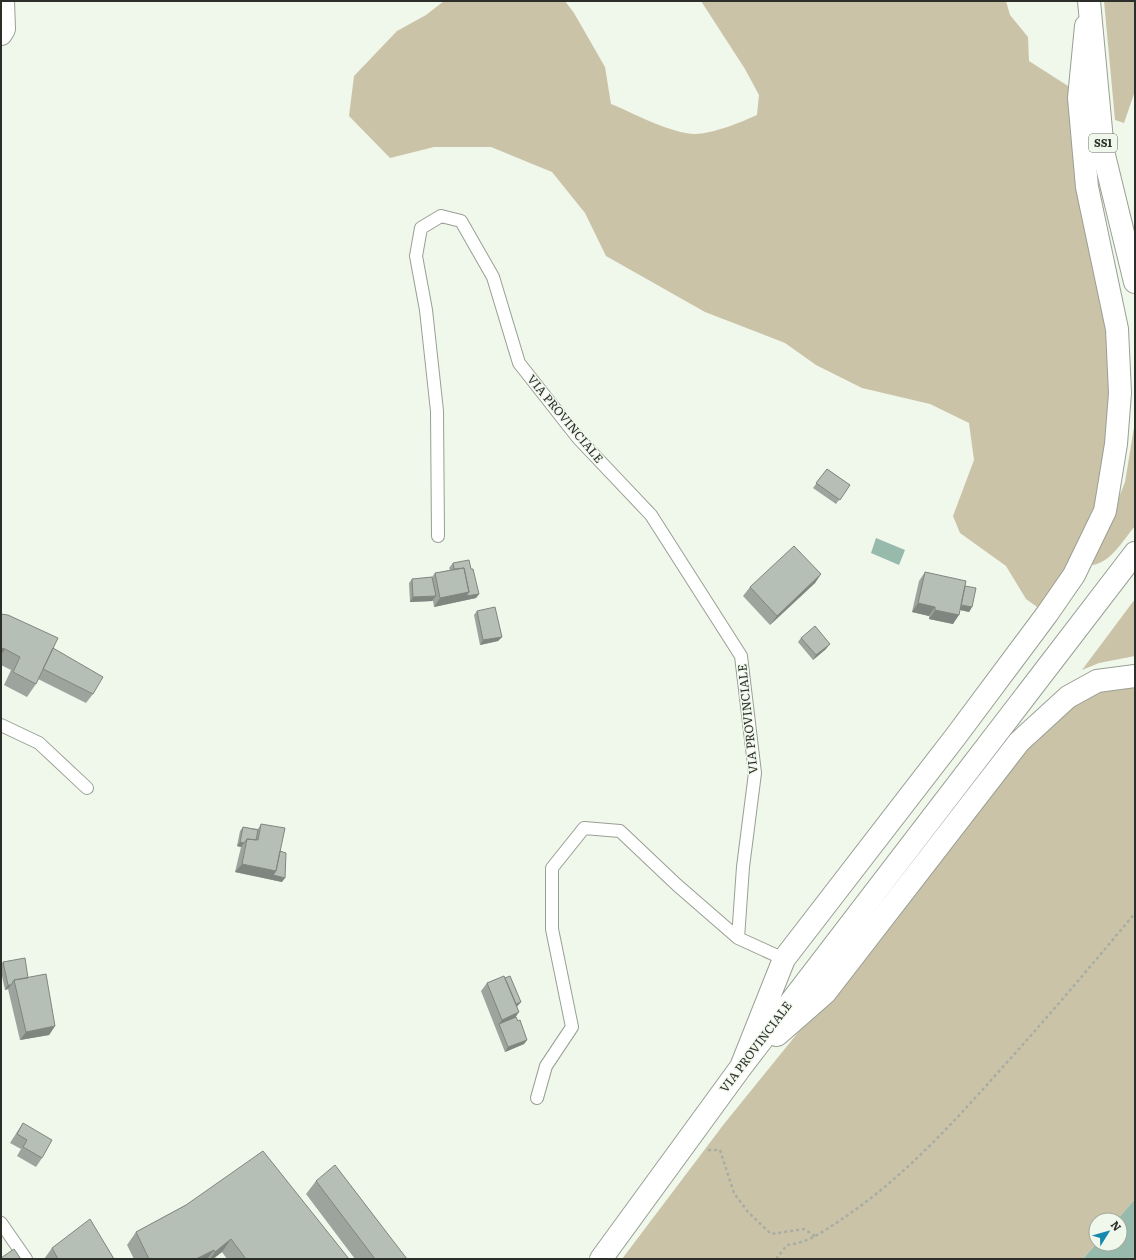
<svg xmlns="http://www.w3.org/2000/svg" width="1136" height="1260" font-family="Literata,serif">
<rect width="100%" height="100%" fill="#f0f7eb"/>
<path fill="#cbc3a8" d="M 444,1 L 565,1 L 574,13 L 605,67 L 611,104 C 633,113 672,134 695,134 C 712,134 742,122 757,115 L 759,95 L 745,69 L 701,1 L 1006,1 L 1010,15 L 1028,37 L 1029,61 L 1079,93 L 1117,329 L 1105,511 L 1047,614 L 1026,599 L 1006,566 L 960,533 L 953,516 L 974,460 L 969,423 L 930,404 L 862,388 L 816,365 L 785,343 L 705,312 L 606,256 L 585,213 L 552,172 L 491,147 L 434,147 L 390,158 L 349,116 L 354,76 L 397,31 L 426,15 Z
M 1104,1 L 1135,1 L 1135,91 L 1124,123 L 1115,120 Z
M 1135,421 L 1135,526 C 1123,540 1111,563 1092,565 L 1125,482 Z
M 1135,599 L 1135,656 L 1099,663 L 1082,670 Z
M 1135,678 L 1135,1199 L 1117,1220 L 1096,1220 L 1096,1244 L 1083,1259 L 622,1259 L 724,1124 L 1068,699 Z"/>
<path fill="#97baac" d="M 876,538 L 905,550 L 899,565 L 871,553 Z
M 1135,1199 L 1135,1259 L 1083,1259 L 1096,1244 L 1120,1244 L 1120,1220 L 1117,1220 Z"/>
<g fill="none" stroke-linecap="round" stroke-linejoin="round">
<defs>
<path id="service" d="M 438,536 L 437,411 L 426,310 L 416,256 L 421,228 L 441,216 L 461,221 L 493,277 L 519,363 L 578,438 L 651,515 L 741,656 L 755,773 L 743,867 L 738,938
M 1,725 L 39,743 L 87,788
M 537,1098 L 546,1066 L 572,1027 L 552,929 L 552,868 L 584,828 L 620,831 L 677,885 L 738,938 L 784,959
M 1,1223 L 26,1259"/>
<path id="minor" d="M 1,34 L 4,29 L 3,1"/>
<path id="secondary" d="M 777,1035 L 825,993 L 1019,742 L 1068,697 L 1097,681 L 1135,676
M 741,1067 L 784,959 L 956,736 L 1047,614 L 1074,575 L 1105,511 L 1116,444 L 1120,393 L 1117,329 L 1087,187 L 1079,98 L 1086,26
M 601,1259 L 741,1067 L 1135,553"/>
<path id="primary" d="M 1089,1 L 1103,151 L 1135,282"/>
</defs>
<use href="#service" stroke="#999f94" stroke-width="14"/>
<use href="#minor" stroke="#999f94" stroke-width="24"/>
<use href="#secondary" stroke="#999f94" stroke-width="24"/>
<use href="#primary" stroke="#999f94" stroke-width="24"/>
<path stroke="#a8ada4" stroke-width="2.5" stroke-dasharray="3 3" stroke-linecap="butt" d="M 708,1150 L 720,1150 L 734,1193 L 748,1212 L 771,1234 L 804,1229 L 815,1236
M 776,1259 L 787,1245 C 809,1243 827,1229 845,1217 C 905,1176 953,1123 1001,1069 C 1047,1018 1091,966 1135,913"/>
<use href="#service" stroke="#fff" stroke-width="12"/>
<use href="#minor" stroke="#fff" stroke-width="22"/>
<use href="#secondary" stroke="#fff" stroke-width="22"/>
<use href="#primary" stroke="#fff" stroke-width="22"/>
</g>
<path fill="#9ca49d" d="M 827,469 L 850,485 L 836,504 L 813,488 Z
M 453,563 L 479,594 L 476,598 L 434,607 L 433,601 L 410,602 L 409,583 L 412,579 L 432,577 L 435,573 L 450,570 L 449,568 Z
M 925,572 L 965,586 L 972,607 L 969,612 L 960,610 L 953,624 L 929,619 L 929,616 L 912,612 L 919,581 Z
M 821,574 L 815,583 L 770,625 L 743,596 L 750,587 Z
M 477,611 L 502,637 L 498,641 L 480,645 L 474,615 Z
M 1,614 L 53,648 L 93,694 L 86,703 L 38,679 L 36,684 L 27,697 L 4,685 L 11,670 L 1,665 Z
M 801,638 L 826,649 L 813,660 L 798,642 Z
M 261,824 L 280,851 L 282,882 L 235,872 L 241,847 L 237,846 L 240,831 L 243,827 L 258,829 Z
M 3,962 L 28,978 L 55,1026 L 49,1035 L 20,1040 L 8,989 L 5,990 L 1,971 L 1,965 Z
M 505,978 L 521,1002 L 517,1007 L 516,1017 L 527,1040 L 524,1044 L 505,1052 L 481,991 L 487,983 Z
M 23,1123 L 42,1158 L 36,1167 L 17,1156 L 21,1149 L 10,1143 L 17,1132 Z
M 316,1181 L 407,1259 L 355,1259 L 306,1194 Z
M 186,1205 L 349,1259 L 227,1259 L 222,1252 L 213,1259 L 134,1259 L 127,1245 L 136,1232 Z
M 52,1248 L 114,1259 L 44,1259 Z"/>
<path fill="#7f867f" d="M 821,574 L 815,583 L 770,625 L 777,616 Z
M 469,592 L 479,594 L 476,598 L 434,607 L 440,598 Z
M 436,596 L 432,601 L 410,602 L 413,597 Z
M 918,603 L 935,607 L 929,616 L 912,612 Z
M 959,605 L 972,607 L 969,612 L 956,609 Z
M 935,610 L 959,615 L 953,624 L 929,619 Z
M 502,637 L 498,641 L 480,645 L 483,640 Z
M 830,644 L 826,649 L 813,660 L 816,655 Z
M 1,648 L 5,649 L 1,655 Z
M 240,842 L 244,843 L 241,847 L 237,846 Z
M 242,864 L 276,871 L 285,878 L 282,882 L 235,872 Z
M 8,985 L 11,985 L 8,989 L 5,990 Z
M 521,1002 L 517,1006 L 508,1010 L 512,1005 Z
M 519,1012 L 513,1021 L 499,1024 L 502,1020 Z
M 55,1026 L 49,1035 L 20,1040 L 26,1032 Z
M 527,1040 L 524,1044 L 505,1052 L 508,1047 Z
M 231,1239 L 222,1252 L 213,1259 L 210,1259 L 215,1252 Z
M 214,1250 L 207,1259 L 196,1259 Z"/>
<path fill="#b5bfb6" stroke="#7f867f" d="M 827,469 L 850,485 L 840,500 L 816,483 Z
M 794,546 L 821,574 L 777,616 L 750,587 Z
M 469,560 L 471,569 L 473,569 L 479,594 L 466,596 L 469,592 L 464,568 L 454,569 L 453,563 Z
M 464,568 L 469,592 L 440,598 L 435,573 Z
M 925,572 L 966,581 L 959,615 L 935,610 L 935,607 L 918,603 Z
M 432,577 L 436,596 L 413,597 L 412,579 Z
M 965,586 L 976,588 L 972,607 L 961,605 Z
M 495,607 L 502,637 L 483,640 L 477,611 Z
M 1,614 L 8,615 L 58,638 L 36,684 L 13,672 L 20,657 L 5,649 L 1,648 Z
M 815,626 L 830,644 L 816,655 L 801,638 Z
M 53,648 L 103,677 L 93,694 L 43,669 Z
M 261,824 L 285,828 L 276,871 L 242,864 L 247,839 L 258,840 Z
M 243,827 L 258,830 L 256,840 L 247,839 L 244,843 L 240,842 Z
M 280,851 L 286,853 L 285,878 L 273,875 L 276,871 Z
M 25,958 L 28,978 L 14,980 L 11,985 L 8,985 L 3,962 Z
M 46,974 L 55,1026 L 26,1032 L 14,980 Z
M 504,976 L 519,1012 L 502,1020 L 487,983 Z
M 510,976 L 521,1002 L 516,1004 L 505,978 Z
M 516,1017 L 518,1021 L 520,1020 L 527,1040 L 508,1047 L 499,1024 Z
M 23,1123 L 52,1140 L 42,1158 L 23,1147 L 27,1140 L 17,1134 Z
M 263,1151 L 334,1240 L 349,1259 L 246,1259 L 231,1239 L 215,1252 L 214,1250 L 196,1259 L 149,1259 L 136,1232 L 186,1205 Z
M 335,1165 L 407,1259 L 375,1259 L 316,1181 Z
M 90,1219 L 114,1259 L 58,1259 L 52,1248 Z
M 14,1249 L 21,1259 L 1,1259 L 1,1258 Z"/>
<g text-anchor="middle" stroke-width="3" stroke-linejoin="round" paint-order="stroke">
<rect fill="#f0f7eb" stroke="#676a64" stroke-width="1" x="1089" y="134" width="28" height="18" rx="3"/>
<g font-size="11" font-weight="bold" fill="#2c2e2a">
<text x="1103" y="147">SS1</text>
</g>
<g font-size="12" fill="#2c2e2a" stroke="#f0f7eb">
<text transform="translate(565 419) rotate(50)" y="4">VIA PROVINCIALE</text>
<text transform="translate(748 719) rotate(-96)" y="4">VIA PROVINCIALE</text>
<text transform="translate(756 1047) rotate(-53)" y="4">VIA PROVINCIALE</text>
</g>
</g>
<rect width="1136" height="1260" fill="none" stroke="#2c2e2a" stroke-width="4"/>
<g transform="translate(1108 1232) rotate(53)"><circle r="19" fill="#f0f7eb" stroke="#a2a79e"/>
<path d="M0-3L7 15L0 10L-7 15Z" fill="#168aae"/>
<text y="-6" font-size="11" font-weight="bold" text-anchor="middle" fill="#2c2e2a">N</text>
</g>
</svg>
